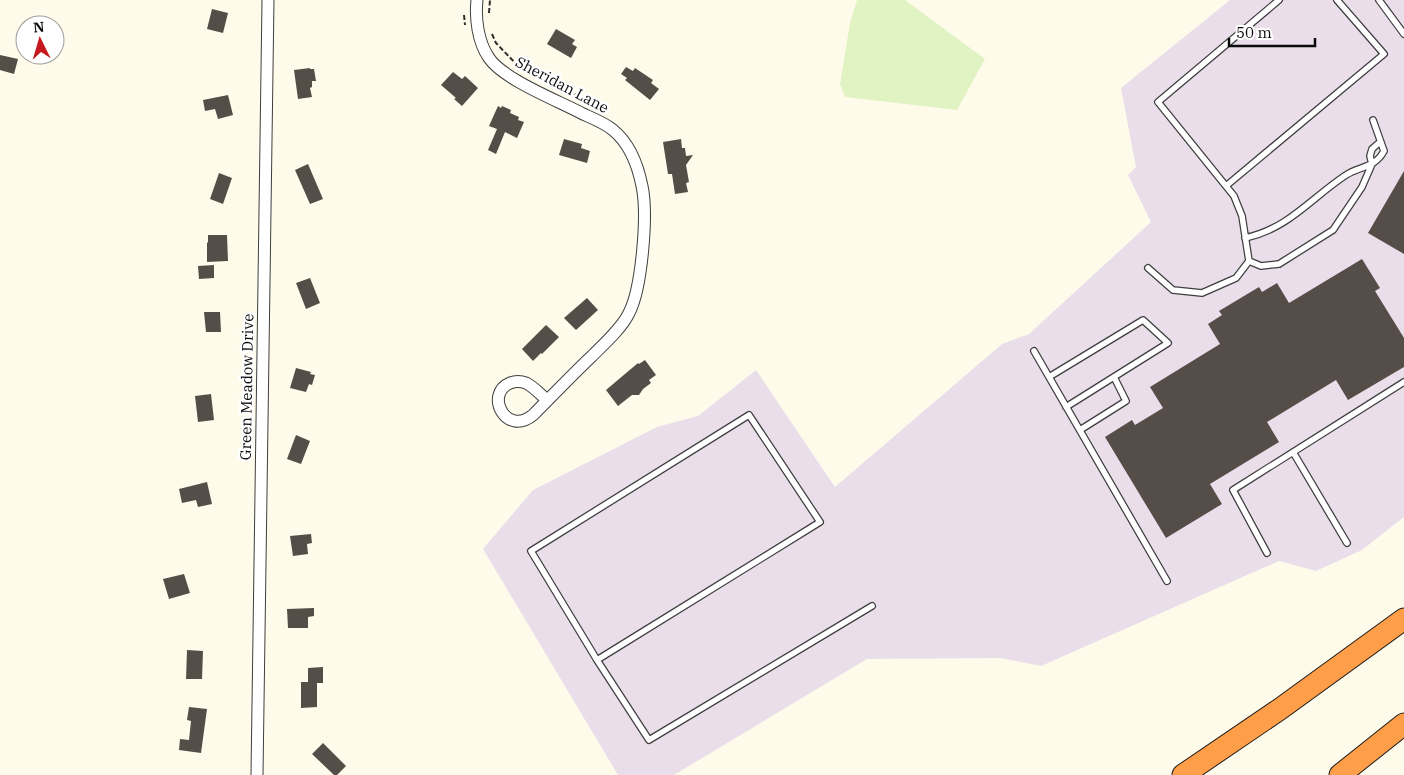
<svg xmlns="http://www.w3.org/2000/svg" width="1404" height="775" font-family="'IBM Plex Serif',serif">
<rect width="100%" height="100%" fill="#fffbea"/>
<path fill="#eadeeb" d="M 1230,0 L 1404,0 L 1404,517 L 1362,550 L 1316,571 L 1279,561 L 1041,666 L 1001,658 L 867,659 L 674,775 L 618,775 L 483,549 L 533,490 L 657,427 L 698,416 L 756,370 L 835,487 L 1002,344 L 1029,334 L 1151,222 L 1128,175 L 1136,167 L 1121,88 Z"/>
<path fill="#e2f3c3" d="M 857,0 L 905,0 L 985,59 L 957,110 L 845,97 L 840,84 L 850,23 Z"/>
<path fill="#554d47" d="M 212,9 L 228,13 L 223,33 L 207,29 Z
M 556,29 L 575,40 L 572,44 L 577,47 L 571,58 L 547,44 Z
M 0,55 L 18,59 L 14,74 L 0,70 Z
M 626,67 L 633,71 L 635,68 L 653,80 L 651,83 L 659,89 L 650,100 L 625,80 L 627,78 L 621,74 Z
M 310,68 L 310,69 L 314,69 L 316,81 L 312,81 L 312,87 L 310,88 L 312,97 L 298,99 L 294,70 Z
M 453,72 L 462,79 L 465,76 L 478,88 L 462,106 L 454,99 L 456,98 L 441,85 Z
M 228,95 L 233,115 L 218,119 L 215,109 L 205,111 L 203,100 Z
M 498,106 L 501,108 L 502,106 L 511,110 L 510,113 L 519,117 L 518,120 L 524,122 L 517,138 L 505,132 L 496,154 L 488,150 L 497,129 L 489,126 Z
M 564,139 L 582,144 L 581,148 L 590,151 L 587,163 L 559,155 Z
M 681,139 L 682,148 L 685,148 L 686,156 L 693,155 L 686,165 L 689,182 L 686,183 L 688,192 L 675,194 L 672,174 L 668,174 L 663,142 Z
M 308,164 L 323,199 L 310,204 L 295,170 Z
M 1404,171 L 1404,254 L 1368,233 Z
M 219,173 L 232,178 L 223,204 L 210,199 Z
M 208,235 L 227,235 L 228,261 L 207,262 L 207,243 L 208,242 Z
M 1362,259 L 1380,288 L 1375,291 L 1404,338 L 1404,367 L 1348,400 L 1336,380 L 1267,422 L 1279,442 L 1210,484 L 1222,504 L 1166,538 L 1105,437 L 1132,420 L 1135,425 L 1163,408 L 1150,387 L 1220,344 L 1208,324 L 1222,315 L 1219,311 L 1259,287 L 1262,292 L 1277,283 L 1289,303 Z
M 214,265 L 214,278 L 199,279 L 198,266 Z
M 310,278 L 320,303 L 306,309 L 296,283 Z
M 587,298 L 598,310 L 576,330 L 564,318 Z
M 204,312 L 220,312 L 221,332 L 206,332 Z
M 546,325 L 559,337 L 542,354 L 541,353 L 533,361 L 522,349 Z
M 645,360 L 656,375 L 649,380 L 651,383 L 643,389 L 639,395 L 632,395 L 618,406 L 606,390 L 638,363 L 639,364 Z
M 296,368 L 311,372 L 310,374 L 315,375 L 312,385 L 309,384 L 306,392 L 290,388 Z
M 211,394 L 214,420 L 198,422 L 195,396 Z
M 296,435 L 310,441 L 301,464 L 287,459 Z
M 207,482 L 212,504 L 198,507 L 196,500 L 182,503 L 179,489 Z
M 311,534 L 312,543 L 307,544 L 308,554 L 293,556 L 290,536 Z
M 184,574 L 190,593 L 169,599 L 163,579 Z
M 314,608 L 314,616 L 308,617 L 308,628 L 288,628 L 287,609 Z
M 187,650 L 203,651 L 202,679 L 186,679 Z
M 323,667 L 323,683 L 317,683 L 317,707 L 301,708 L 301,682 L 308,682 L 308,668 Z
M 189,707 L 207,709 L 201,753 L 179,750 L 180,739 L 189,740 L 191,721 L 187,720 Z
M 323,743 L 346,766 L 337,775 L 334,775 L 312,754 Z"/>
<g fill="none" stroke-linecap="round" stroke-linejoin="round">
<defs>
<path id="service" d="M 1379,0 L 1404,34
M 1226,186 L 1384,54 L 1337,0
M 1245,238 C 1288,229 1311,198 1346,175 C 1360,166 1375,168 1384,151 L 1373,120
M 1249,261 L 1261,266 L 1279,264 L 1333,230 L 1362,187 L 1372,164 L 1370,156 L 1372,149 L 1380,142
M 1148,268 L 1173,290 L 1202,293 L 1236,278 L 1249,261 L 1242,216 L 1234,196 L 1158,102 L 1279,0
M 1034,351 L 1167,581
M 1049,377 L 1143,320 L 1168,343 L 1066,407
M 749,415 L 820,522 L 597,660 L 531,551 Z
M 1080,430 L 1126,401 L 1114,377
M 1293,452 L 1347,543
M 1267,553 L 1233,490 L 1404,382
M 597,660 L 649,740 L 872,606"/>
<path id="minor" d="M 477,0 C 475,19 478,42 489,58 C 504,80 559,101 583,114 C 592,118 605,123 613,130 C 629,143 638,166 642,186 C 648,214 642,288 629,313 C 622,328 604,344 592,356 C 572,375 553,395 533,415 C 506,437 484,394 510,383 C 515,381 521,381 526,383 C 534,387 541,395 547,400
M 257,775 L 268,0"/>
<path id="motorway" d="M 1183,775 L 1280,709 L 1404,619
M 1340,775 L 1404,724"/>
</defs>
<use href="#service" stroke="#3e3e3e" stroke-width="8"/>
<use href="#minor" stroke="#3e3e3e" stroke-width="13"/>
<use href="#motorway" stroke="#1c1c1c" stroke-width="23"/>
<path stroke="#2d2d2d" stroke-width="2" stroke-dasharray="5 2.5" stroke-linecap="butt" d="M 489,13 L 490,0
M 464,15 L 465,25
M 492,34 L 496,43 L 520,68 L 569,91 L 592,104"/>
<use href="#service" stroke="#fff" stroke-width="5.5"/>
<use href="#minor" stroke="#fff" stroke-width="11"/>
<use href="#motorway" stroke="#ff9e48" stroke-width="21"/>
</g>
<g text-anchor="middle" stroke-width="5" stroke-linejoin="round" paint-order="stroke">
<g font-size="15" fill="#0b0b0b" stroke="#fff">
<text transform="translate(562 85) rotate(28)" y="5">Sheridan Lane</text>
<text transform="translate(247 387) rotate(-89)" y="5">Green Meadow Drive</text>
</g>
</g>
<g transform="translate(40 40) rotate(355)"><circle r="24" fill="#ffffff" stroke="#9d9d9d"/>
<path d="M0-4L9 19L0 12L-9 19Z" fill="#c5191f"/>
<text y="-8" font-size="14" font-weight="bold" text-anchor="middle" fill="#0b0b0b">N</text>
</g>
<path d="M1229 38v8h86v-8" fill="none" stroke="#0b0b0b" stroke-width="2.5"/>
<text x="1236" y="38" font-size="15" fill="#0b0b0b" stroke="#ffffff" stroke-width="4" paint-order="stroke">50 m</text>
</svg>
